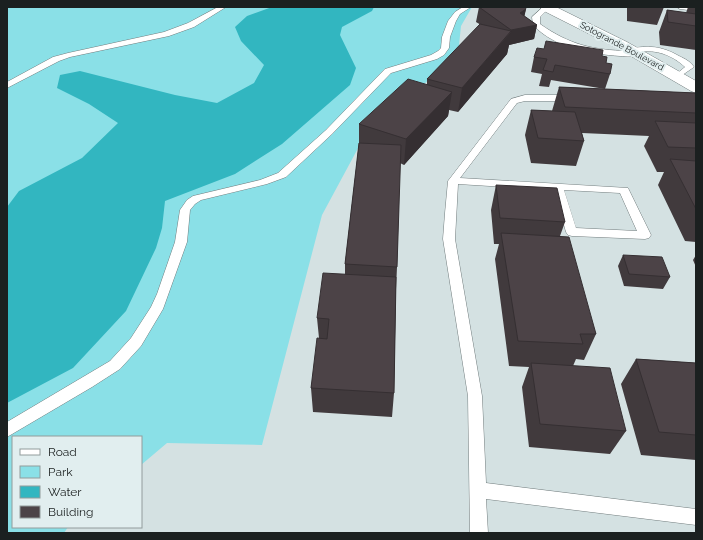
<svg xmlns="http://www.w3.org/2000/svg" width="703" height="540" font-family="Raleway,sans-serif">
<rect width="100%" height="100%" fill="#d4e1e2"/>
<path fill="#8ae0e7" d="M 7,7 L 472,7 L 461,26 L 458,55 L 417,90 L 377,113 L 322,215 L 262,445 L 167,443 L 141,465 L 141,437 L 13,437 L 13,527 L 68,527 L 64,533 L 7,533 Z"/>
<path fill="#32b6c0" d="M 272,7 L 374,7 L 372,11 L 342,27 L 340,35 L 356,68 L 350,85 L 282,144 L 235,174 L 165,201 L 162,228 L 156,248 L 126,311 L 73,368 L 7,403 L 7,207 L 19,191 L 82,158 L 118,123 L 89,104 L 57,88 L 60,75 L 80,71 L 175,95 L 217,103 L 254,83 L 264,65 L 241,41 L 235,27 L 247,16 Z"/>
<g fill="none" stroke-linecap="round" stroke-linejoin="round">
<defs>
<path id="lane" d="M 218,7 L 226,7 L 194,27 L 169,36 L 70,57 L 59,61 L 7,88 L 7,82 L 53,57 L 68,53 L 164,32 L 188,23 Z
M 463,7 L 471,7 L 460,14 L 456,21 L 450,37 L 449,48 L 444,55 L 437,59 L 391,73 L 332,134 L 286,177 L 267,184 L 201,200 L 195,204 L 190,210 L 187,242 L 163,309 L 141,346 L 120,369 L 92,387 L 7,437 L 7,422 L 110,361 L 131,338 L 151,307 L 157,294 L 175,242 L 180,210 L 187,200 L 193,196 L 260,180 L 278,173 L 326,130 L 385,69 L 431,55 L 438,51 L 441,48 L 442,37 L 448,21 L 455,12 Z
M 543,7 L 550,7 L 540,17 L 540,24 C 570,45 593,50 628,51 L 629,49 C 648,45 662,46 679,56 C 685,59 690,61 694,67 L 678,78 L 674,76 L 685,67 C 672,55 656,49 638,52 L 641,54 C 636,58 626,56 620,56 C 590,54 555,48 533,25 L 532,17 Z
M 677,7 L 696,7 L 696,11 L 680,9 Z
M 525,95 L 571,95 L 575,98 L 571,101 L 525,101 L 517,103 L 460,178 L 628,188 L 651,235 L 649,238 L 645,239 L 572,236 L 568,235 L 566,232 L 554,190 L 458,184 L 455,239 L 482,396 L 486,483 L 696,509 L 696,525 L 486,499 L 488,533 L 470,533 L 468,396 L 443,239 L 445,213 L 448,181 L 511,99 ZM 564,190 L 620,193 L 637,231 L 576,228 Z"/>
<path id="secondary" d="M 540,7 L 556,7 L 627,42 L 696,81 L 696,93 L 691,91 L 617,48 L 542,10 Z"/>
</defs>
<use href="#lane" stroke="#727d7e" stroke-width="1"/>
<use href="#secondary" stroke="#727d7e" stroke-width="1"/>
<use href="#lane" fill="#fff" fill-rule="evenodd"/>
<use href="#secondary" fill="#fff" fill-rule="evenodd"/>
</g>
<path fill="#413a3d" d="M 479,7 L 526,9 L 524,16 L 537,25 L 534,39 L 509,45 L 507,54 L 458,112 L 449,110 L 448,116 L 404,165 L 400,163 L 397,267 L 396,289 L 394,393 L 392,417 L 313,412 L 311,388 L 319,338 L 317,318 L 345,274 L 345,264 L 359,143 L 359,124 L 427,85 L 427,79 L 481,25 L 476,22 Z
M 627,7 L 664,7 L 657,25 L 627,21 Z
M 688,7 L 696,7 L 696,50 L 660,45 L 659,32 L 667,10 L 686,13 Z
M 602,56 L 610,74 L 605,89 L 551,80 L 549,87 L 539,86 L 542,74 L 531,72 L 534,57 Z
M 559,87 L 696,93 L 696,242 L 685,241 L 658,185 L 664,172 L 657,172 L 644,146 L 649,136 L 582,133 L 584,141 L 576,166 L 531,163 L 525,135 L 531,110 L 552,111 Z
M 496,185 L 565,222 L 560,236 L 596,334 L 584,360 L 576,359 L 573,366 L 626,431 L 610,454 L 529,447 L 522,387 L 529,367 L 509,366 L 495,259 L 499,244 L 494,244 L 491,210 Z
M 623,255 L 670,277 L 663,289 L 624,286 L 618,266 Z
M 696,255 L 696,267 L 693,260 Z
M 636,359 L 696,363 L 696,460 L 641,455 L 621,384 Z"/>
<path fill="#352f32" d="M 526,9 L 523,23 L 520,13 Z
M 537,25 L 534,39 L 509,45 L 507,54 L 458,112 L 462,88 L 511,32 L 511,30 Z
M 452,92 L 448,116 L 404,165 L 406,139 Z"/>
<path fill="#4c4347" stroke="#352f32" d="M 479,7 L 525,7 L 526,9 L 520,13 L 537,25 L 511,30 Z
M 667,10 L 696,14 L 696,26 L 668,22 Z
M 480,24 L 511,31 L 462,88 L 427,79 Z
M 546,41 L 603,50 L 602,56 L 607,57 L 606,63 L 612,64 L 610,74 L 555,65 L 553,72 L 543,70 L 547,59 L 534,57 L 537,48 L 544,49 Z
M 408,79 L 452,92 L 406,139 L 359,124 Z
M 559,87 L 696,93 L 696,113 L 565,107 Z
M 531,110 L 575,112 L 584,141 L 538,138 Z
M 655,121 L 696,123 L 696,148 L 668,147 Z
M 359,143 L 401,145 L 397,267 L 345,264 Z
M 670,159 L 696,161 L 696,209 Z
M 496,185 L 557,188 L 565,222 L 500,218 Z
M 501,233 L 569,237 L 596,334 L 580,334 L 583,344 L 518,341 Z
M 623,255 L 662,257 L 670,277 L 629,274 Z
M 323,273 L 396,277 L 394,393 L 311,388 L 317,338 L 327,339 L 329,319 L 317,318 Z
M 636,359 L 696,363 L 696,435 L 659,432 Z
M 531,363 L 610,368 L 626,431 L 540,424 Z"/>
<g text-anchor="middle" stroke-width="4" stroke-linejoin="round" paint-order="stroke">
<g font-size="9" fill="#1b2020" stroke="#e1eeef">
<text transform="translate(622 46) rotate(28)" y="3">Sotogrande Boulevard</text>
</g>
</g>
<rect width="703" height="540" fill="none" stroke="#1b2020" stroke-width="16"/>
<rect x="12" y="436" width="130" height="92" fill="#e1eeef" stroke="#929c9c"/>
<rect x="20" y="449" width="20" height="6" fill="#ffffff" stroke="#929c9c"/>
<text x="48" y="456" font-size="12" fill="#1b2020">Road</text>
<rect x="20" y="466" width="20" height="12" fill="#8ae0e7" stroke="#929c9c"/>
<text x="48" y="476" font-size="12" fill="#1b2020">Park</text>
<rect x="20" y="486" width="20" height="12" fill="#32b6c0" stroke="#929c9c"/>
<text x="48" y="496" font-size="12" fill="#1b2020">Water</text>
<rect x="20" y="506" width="20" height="12" fill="#4c4347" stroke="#929c9c"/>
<text x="48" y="516" font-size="12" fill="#1b2020">Building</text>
</svg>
